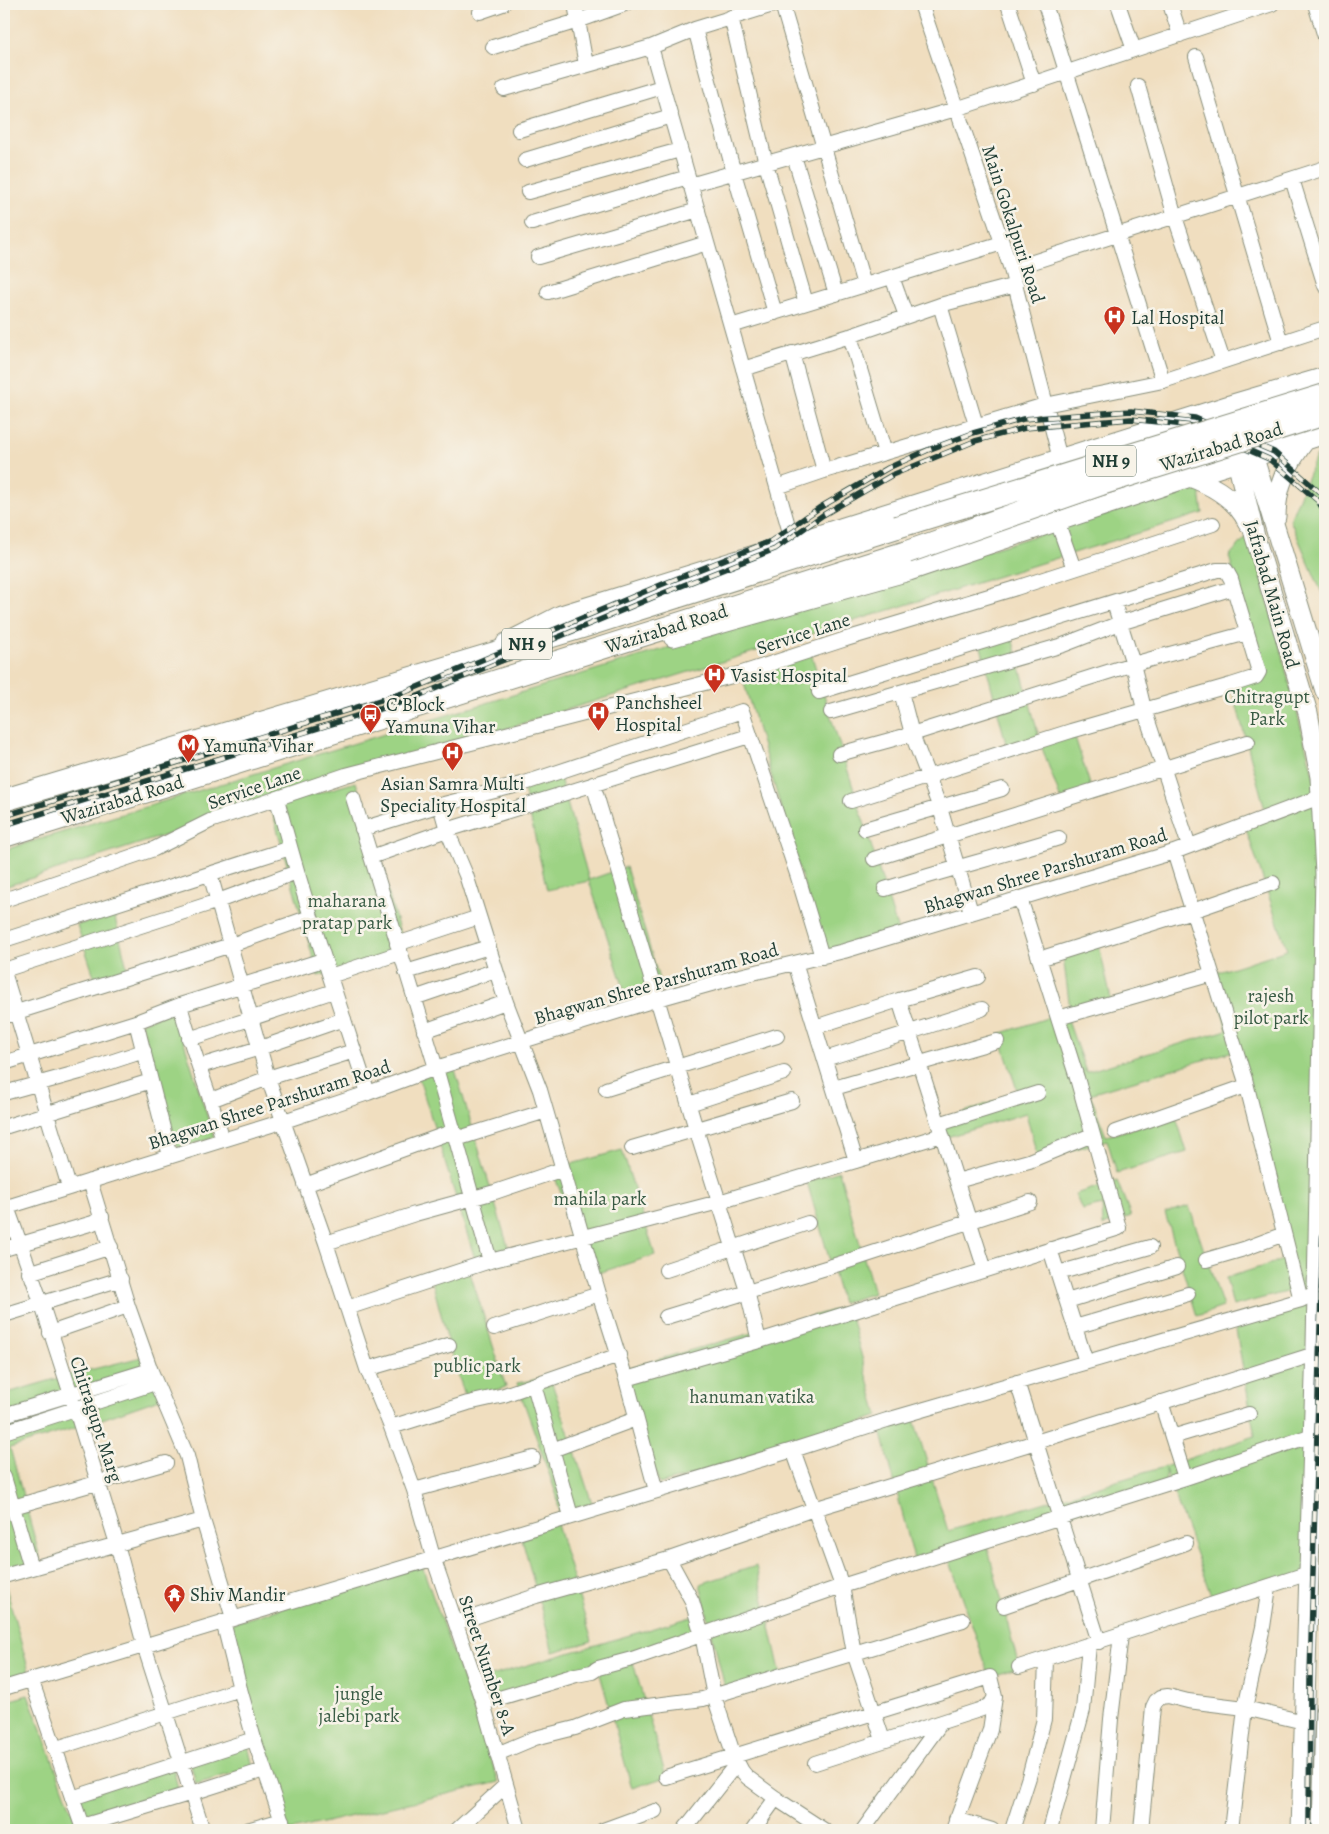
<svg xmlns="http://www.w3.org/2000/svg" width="1329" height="1834" font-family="Alegreya,serif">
<rect width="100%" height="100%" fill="#f7f3e8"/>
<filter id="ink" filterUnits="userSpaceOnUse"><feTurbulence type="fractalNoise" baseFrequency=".02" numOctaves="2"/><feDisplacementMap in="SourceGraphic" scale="10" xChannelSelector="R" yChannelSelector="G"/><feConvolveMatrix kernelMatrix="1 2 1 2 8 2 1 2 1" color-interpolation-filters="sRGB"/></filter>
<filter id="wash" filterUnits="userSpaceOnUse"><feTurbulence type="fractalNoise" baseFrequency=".0096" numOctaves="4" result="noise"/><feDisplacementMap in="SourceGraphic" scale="20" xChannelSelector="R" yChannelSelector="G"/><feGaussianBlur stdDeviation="1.12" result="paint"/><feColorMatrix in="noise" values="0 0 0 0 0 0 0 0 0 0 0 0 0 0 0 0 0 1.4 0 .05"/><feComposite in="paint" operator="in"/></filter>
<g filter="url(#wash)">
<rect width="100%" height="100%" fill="#f0debf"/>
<path fill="#9dd384" stroke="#5e885c" d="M 1325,452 L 1325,600 L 1290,520 L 1316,456 Z
M 1199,486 L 1203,513 L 288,796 L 4,887 L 4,850 Z
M 1250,533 L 1319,797 L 1309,1573 L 1214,1604 L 1165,1469 L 1166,1484 L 986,1541 L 1019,1667 L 990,1677 L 947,1553 L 915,1563 L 879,1422 L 912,1413 L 948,1531 L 1164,1467 L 1255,1436 L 1234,1319 L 1300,1299 L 1297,1289 L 1233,1306 L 1226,1278 L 1289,1258 L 1233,1051 L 1090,1094 L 1106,1136 L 1176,1117 L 1187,1152 L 1117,1173 L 1107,1140 L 1038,1160 L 1026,1113 L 944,1138 L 942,1120 L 1018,1093 L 999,1034 L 1065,1012 L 1086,1072 L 1227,1030 L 1212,974 L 1287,950 L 1245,826 L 1267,817 L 1231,685 L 1262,676 L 1229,556 Z
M 1011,634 L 1041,744 L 1074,734 L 1092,791 L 1061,800 L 1041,745 L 1009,755 L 980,643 Z
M 810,650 L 899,934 L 825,956 L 741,673 Z
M 560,778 L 589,880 L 626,867 L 662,990 L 628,1001 L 589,881 L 547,890 L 524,789 Z
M 356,782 L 406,954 L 318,976 L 271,807 Z
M 114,914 L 129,976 L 97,985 L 77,925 Z
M 1099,945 L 1112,1004 L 1071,1016 L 1063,956 Z
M 174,1010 L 214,1138 L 178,1148 L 141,1023 Z
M 453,1063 L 509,1250 L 475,1259 L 417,1072 Z
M 622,1150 L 655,1255 L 592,1275 L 551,1167 L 564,1166 Z
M 839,1171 L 874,1293 L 842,1303 L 807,1182 Z
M 1117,1181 L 1131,1216 L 1103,1226 L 1102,1205 L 1082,1210 L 1075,1194 Z
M 1189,1206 L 1223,1307 L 1197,1316 L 1165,1213 Z
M 467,1263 L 506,1387 L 466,1399 L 452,1356 L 430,1273 Z
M 848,1306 L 878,1416 L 770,1454 L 659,1484 L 624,1369 Z
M 146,1356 L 162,1398 L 88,1424 L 10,1448 L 42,1565 L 4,1576 L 4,1394 L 69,1375 Z
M 550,1377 L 592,1503 L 559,1513 L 557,1496 L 517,1383 Z
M 556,1521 L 592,1641 L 553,1652 L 520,1532 Z
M 422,1566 L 499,1782 L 292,1830 L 286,1830 L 261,1750 L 230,1624 Z
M 756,1566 L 781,1675 L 726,1692 L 700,1584 Z
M 4,1580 L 31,1679 L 4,1688 Z
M 698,1615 L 702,1635 L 632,1659 L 666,1777 L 632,1788 L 598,1667 L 494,1700 L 487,1677 Z
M 28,1695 L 79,1830 L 4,1830 L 4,1702 Z
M 248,1745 L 253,1767 L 196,1784 L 190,1761 Z
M 173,1768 L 178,1788 L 85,1818 L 79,1797 Z"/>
</g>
<g filter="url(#ink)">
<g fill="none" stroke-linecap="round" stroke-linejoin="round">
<defs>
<path id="minor" d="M 575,4 L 586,65
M 782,4 L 864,285
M 921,4 L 1011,269 L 1060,459
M 1008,4 L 1034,84
M 1045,4 L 1163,381
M 1118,4 L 1134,50
M 1170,4 L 1180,35
M 1315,4 L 1325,37
M 480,12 L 503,4
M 731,17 L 766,164 L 806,303
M 695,29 L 734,173 L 775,313
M 493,47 L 578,21 L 625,4
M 651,47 L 793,543
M 1196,57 L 1281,343
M 1138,86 L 1175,217 L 1223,361
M 504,89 L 651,47 L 695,29 L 776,4
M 519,130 L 662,87
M 794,156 L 836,294
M 525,160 L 671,116
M 1292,179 L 1325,286
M 690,185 L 956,109 L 1272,4
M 528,192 L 680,150
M 532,223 L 688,177
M 538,257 L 698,210
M 1011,269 L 1325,168
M 892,277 L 906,316
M 548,292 L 707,243
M 940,305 L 976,425
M 731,326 L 1002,243
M 850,336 L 885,453
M 792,353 L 824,471
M 743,369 L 850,336 L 940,305 L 1016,285
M 777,487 L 824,471 L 1045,405 L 1163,381 L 1325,328
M 1057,521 L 1074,569
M 1114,603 L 1133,664 L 1144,709 L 1189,846
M 819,692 L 1217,570 L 1226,570 L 1231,579 L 1259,672 L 1256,677 L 1231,685 L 1071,731 L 851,801
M 901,692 L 912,734 L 940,808 L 971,912
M 831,712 L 1063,645 L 1120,623 L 1233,588
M 839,754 L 912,734 L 1133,664 L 1247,633
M 593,784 L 696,1129 L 747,1291 L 759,1341
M 353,798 L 436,1068 L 490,1261
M 277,799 C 303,898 336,995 368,1093
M 440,805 L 447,830 L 466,875 L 506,1002 L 540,1090 L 599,1294 L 626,1379 L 656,1491
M 362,829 L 440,805 L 522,784 L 742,711 L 797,874 L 822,957
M 865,829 L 1002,789
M 1174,852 L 1245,1079 L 1301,1300
M 371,857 L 447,830 L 749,736
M 874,859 L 1248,742
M 210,874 L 268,1078 L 326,1243 L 367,1369 L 391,1427 L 414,1490 L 433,1557 L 483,1703 L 519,1830
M 885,889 C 942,871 1001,856 1059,838
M 4,900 L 154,849 L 210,821 L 346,775 L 736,675 L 846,639 L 1016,588 L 1213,524
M 4,940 L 290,848
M 397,944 L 479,917
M 1039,959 L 1192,911 L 1273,883
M 795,963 L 856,1161
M 4,970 L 218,901 L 297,872
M 4,972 L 69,1187
M 406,972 L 489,947
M 330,976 L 400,953
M 414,998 L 496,970
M 899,1000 L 985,1270
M 180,1005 C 192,1051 210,1095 223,1140
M 4,1016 L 231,945 L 310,917
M 1058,1018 L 1212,974
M 136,1022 L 170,1156
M 815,1027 L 899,1000 L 978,977
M 424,1031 L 506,1002
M 189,1039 L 334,991
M 825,1059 L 982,1009
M 4,1063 L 136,1022 L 180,1005 L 323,960
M 200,1066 L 260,1048 L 344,1019
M 834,1088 L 997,1041
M 606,1089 L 777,1036
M 4,1093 L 80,1072 L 144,1051
M 211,1100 L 268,1078 L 354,1051
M 689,1104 L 784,1073
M 939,1124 L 1038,1093
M 4,1127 L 151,1081
M 1115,1132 L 1246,1086
M 456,1139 L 546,1111
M 632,1148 L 792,1101
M 90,1181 L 128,1306 L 151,1371 L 187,1456 L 203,1520 L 233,1618
M 957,1181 L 1029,1161 L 1092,1135
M 305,1185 L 454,1131
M 7,1207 L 41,1302 L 76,1410 L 117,1544 L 144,1645 L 203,1830
M 4,1208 L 284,1121 L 368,1093 L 436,1068 L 658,999 L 736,977 L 844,951 L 1174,852 L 1320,797 L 1325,797
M 326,1243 L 415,1214 L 495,1192 L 563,1169
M 4,1249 L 93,1223 L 102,1217
M 1050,1249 L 1086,1362
M 1206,1260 L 1244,1249 L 1284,1234
M 666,1270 L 808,1223
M 29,1273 L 111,1247
M 1058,1273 L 1150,1247
M 1067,1301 L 1177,1267
M 347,1308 L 490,1261 L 719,1202 L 942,1135
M 4,1315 L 121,1279
M 666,1317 L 842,1263 L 1030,1202
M 1075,1327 L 1188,1294
M 494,1328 L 599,1294
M 50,1333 L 128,1306
M 367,1369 L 449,1345
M 626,1379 L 759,1341 L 1119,1228 L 1077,1078 L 1020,898
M 1017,1382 L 1099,1642
M 534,1385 L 571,1516
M 1161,1402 L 1185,1478
M 4,1415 L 144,1372
M 391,1427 L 468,1403 L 504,1395 L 619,1355
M 4,1432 L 149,1385
M 1172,1437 L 1249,1414
M 552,1450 L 636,1419
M 793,1450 L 842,1586 L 854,1653 L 883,1740
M 4,1477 L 31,1568
M 414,1490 L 533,1458
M 13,1507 L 166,1463
M 669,1559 L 692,1601 L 702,1635 L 714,1696 L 734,1756 L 742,1771 L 747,1777 L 781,1802 L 824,1830
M 4,1576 L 203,1520
M 1004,1606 L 1186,1543
M 223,1621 L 240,1689 L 254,1739 L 285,1830
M 456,1623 L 536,1596 L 669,1559 L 814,1509 L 1036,1442 L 1315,1354
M 1019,1667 L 1309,1573
M 31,1679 L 82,1826
M 4,1688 L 793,1450 L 887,1420 L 1301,1300 L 1317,1292 L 1324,1291
M 483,1703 L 576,1675 L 592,1672 L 598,1668 L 632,1659 L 842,1586 L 1185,1478 L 1313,1435
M 54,1749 L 240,1689
M 497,1754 L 535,1738 L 575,1728 L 624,1709 L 703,1699 L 963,1620
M 666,1777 L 990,1677 L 995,1697 L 991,1704 L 982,1709 L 815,1763
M 72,1798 L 254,1739
M 956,1819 L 992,1830
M 83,1830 L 82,1826 L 192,1793 L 264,1770
M 247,1830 L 282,1820
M 457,1830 L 506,1785
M 603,1830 L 655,1811
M 684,1830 L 737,1763
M 753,1830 L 776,1798
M 863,1830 L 941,1723
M 953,1830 L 990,1730 L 995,1697
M 1012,1830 L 1029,1777 L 1044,1719 L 1046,1659
M 1050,1830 L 1083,1710 L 1089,1645
M 1102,1830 L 1111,1719 L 1121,1635
M 1141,1830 L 1153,1707 L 1156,1701 L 1161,1697 L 1168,1696 L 1188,1701 L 1245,1708 L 1304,1722
M 1231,1830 L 1245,1708 L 1263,1627 L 1269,1587"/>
<path id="secondary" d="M 1219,410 L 1237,461 L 1255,537 L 1308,713 L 1320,777 L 1325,874 L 1316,1345 L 1301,1830
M 1250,445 L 1325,691
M 1190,477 C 1214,486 1237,499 1248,523
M 1276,517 C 1276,486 1288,462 1307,438
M 673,637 L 909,571 L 1190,477 L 1325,434
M 506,643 L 561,615 L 793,543 L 1236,403 L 1325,377
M 1322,1830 L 1325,1712"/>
<path id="trunk" d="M 4,800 L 582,627 L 897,527
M 4,836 L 907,552"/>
</defs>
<use href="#minor" stroke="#888e7a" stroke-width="16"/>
<use href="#secondary" stroke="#888e7a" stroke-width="21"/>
<use href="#trunk" stroke="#888e7a" stroke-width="24"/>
<use href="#minor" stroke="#fff" stroke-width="14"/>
<use href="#secondary" stroke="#fff" stroke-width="19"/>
<use href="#trunk" stroke="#fff" stroke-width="22"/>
<defs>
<path id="rail" d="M 4,816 L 403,693 L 663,584 L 771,541 L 819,508 L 888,468 L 928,450 L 973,433 L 1023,419 L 1131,411 L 1195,418 L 1274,452 L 1325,497
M 4,825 L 406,701 L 666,592 L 775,549 L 823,515 L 892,475 L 975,441 L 1025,428 L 1131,419 L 1193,426 L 1269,459 L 1318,501 L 1325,512
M 1309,1830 L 1310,1676 L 1325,1153"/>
</defs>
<use href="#rail" stroke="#1f3d34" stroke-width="5.5"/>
<use href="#rail" stroke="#f7f3e8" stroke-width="4" stroke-dasharray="11" stroke-linecap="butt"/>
<defs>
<path id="trunk-bridge" d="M 897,527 L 1325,395
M 907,552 L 1101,484 L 1325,414"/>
</defs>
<use href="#trunk-bridge" stroke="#888e7a" stroke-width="24" stroke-linecap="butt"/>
<use href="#trunk-bridge" stroke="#fff" stroke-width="22"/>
</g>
</g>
<defs>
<symbol id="hospital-pin" viewBox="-11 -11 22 30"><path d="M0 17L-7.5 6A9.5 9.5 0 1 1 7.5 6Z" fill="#c8321e" stroke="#f7f3e8"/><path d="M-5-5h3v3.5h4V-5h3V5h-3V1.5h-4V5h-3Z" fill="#fff"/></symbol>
<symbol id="bus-pin" viewBox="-11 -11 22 30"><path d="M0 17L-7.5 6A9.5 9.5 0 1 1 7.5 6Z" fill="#c8321e" stroke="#f7f3e8"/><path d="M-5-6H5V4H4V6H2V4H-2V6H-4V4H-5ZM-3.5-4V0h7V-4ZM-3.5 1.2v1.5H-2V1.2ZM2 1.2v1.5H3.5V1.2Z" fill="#fff"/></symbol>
<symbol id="metro-pin" viewBox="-11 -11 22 30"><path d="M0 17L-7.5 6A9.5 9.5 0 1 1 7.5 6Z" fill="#c8321e" stroke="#f7f3e8"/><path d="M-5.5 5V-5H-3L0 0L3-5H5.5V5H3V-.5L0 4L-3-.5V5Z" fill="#fff"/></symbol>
<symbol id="temple-pin" viewBox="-11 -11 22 30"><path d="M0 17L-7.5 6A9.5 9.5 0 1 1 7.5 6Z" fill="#c8321e" stroke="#f7f3e8"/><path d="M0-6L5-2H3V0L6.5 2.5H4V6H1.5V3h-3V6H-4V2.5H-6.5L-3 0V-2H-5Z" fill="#fff"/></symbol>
</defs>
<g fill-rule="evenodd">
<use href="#hospital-pin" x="1102" y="304" width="25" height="34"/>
<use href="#hospital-pin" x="702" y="662" width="25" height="34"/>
<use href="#hospital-pin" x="586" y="700" width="25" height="34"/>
<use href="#bus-pin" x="358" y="702" width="25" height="34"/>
<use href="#metro-pin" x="176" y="732" width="25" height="34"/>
<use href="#hospital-pin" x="440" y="740" width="25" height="34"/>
<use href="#temple-pin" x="162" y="1582" width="25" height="34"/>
</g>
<g text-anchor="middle" stroke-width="5" stroke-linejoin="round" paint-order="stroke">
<g fill="#f7f3e8" stroke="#60746a" stroke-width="1">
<rect x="1086" y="445.5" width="50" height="31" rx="4"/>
<rect x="502" y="628.5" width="50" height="31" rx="4"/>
</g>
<g font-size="18" font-weight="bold" fill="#1f3d34">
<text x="1111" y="467">NH 9</text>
<text x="527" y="650">NH 9</text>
</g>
<g font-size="19" fill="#1f3d34" stroke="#f7f3e8">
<text transform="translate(1014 224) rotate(72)" y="7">Main Gokalpuri Road</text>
<text transform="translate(1221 446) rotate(-17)" y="7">Wazirabad Road</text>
<text transform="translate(1273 594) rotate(74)" y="7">Jafrabad Main Road</text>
<text transform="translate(666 628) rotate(-17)" y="7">Wazirabad Road</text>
<text transform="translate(803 633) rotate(-18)" y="7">Service Lane</text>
<text transform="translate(254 787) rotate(-19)" y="7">Service Lane</text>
<text transform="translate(122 799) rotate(-17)" y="7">Wazirabad Road</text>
<text transform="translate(1045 870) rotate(-17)" y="7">Bhagwan Shree Parshuram Road</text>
<text transform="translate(656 983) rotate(-16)" y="7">Bhagwan Shree Parshuram Road</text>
<text transform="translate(269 1104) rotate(-18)" y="7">Bhagwan Shree Parshuram Road</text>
<text transform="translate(97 1419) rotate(72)" y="7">Chitragupt Marg</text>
<text transform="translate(488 1665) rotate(72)" y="7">Street Number 8-A</text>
</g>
<g font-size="19" fill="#1f3d34" stroke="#f7f3e8" text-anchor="start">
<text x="1131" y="324">Lal Hospital</text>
<text x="731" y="682">Vasist Hospital</text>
<text x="615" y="709">Panchsheel<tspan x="615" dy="22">Hospital</tspan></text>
<text x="386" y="711">C Block<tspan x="386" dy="22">Yamuna Vihar</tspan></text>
<text x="204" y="752">Yamuna Vihar</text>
<text x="453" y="790" text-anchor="middle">Asian Samra Multi<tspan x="453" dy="22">Speciality Hospital</tspan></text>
<text x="190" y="1601">Shiv Mandir</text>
</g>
<g font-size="19" fill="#385b44" stroke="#f7f3e8">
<text x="1267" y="703">Chitragupt<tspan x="1267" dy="22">Park</tspan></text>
<text x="347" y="907">maharana<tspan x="347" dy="22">pratap park</tspan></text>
<text x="1271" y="1002">rajesh<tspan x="1271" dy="22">pilot park</tspan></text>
<text x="600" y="1205">mahila park</text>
<text x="477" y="1372">public park</text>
<text x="752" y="1403">hanuman vatika</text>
<text x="359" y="1700">jungle<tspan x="359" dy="22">jalebi park</tspan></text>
</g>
</g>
<rect width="1329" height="1834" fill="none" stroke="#f7f3e8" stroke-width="20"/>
</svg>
